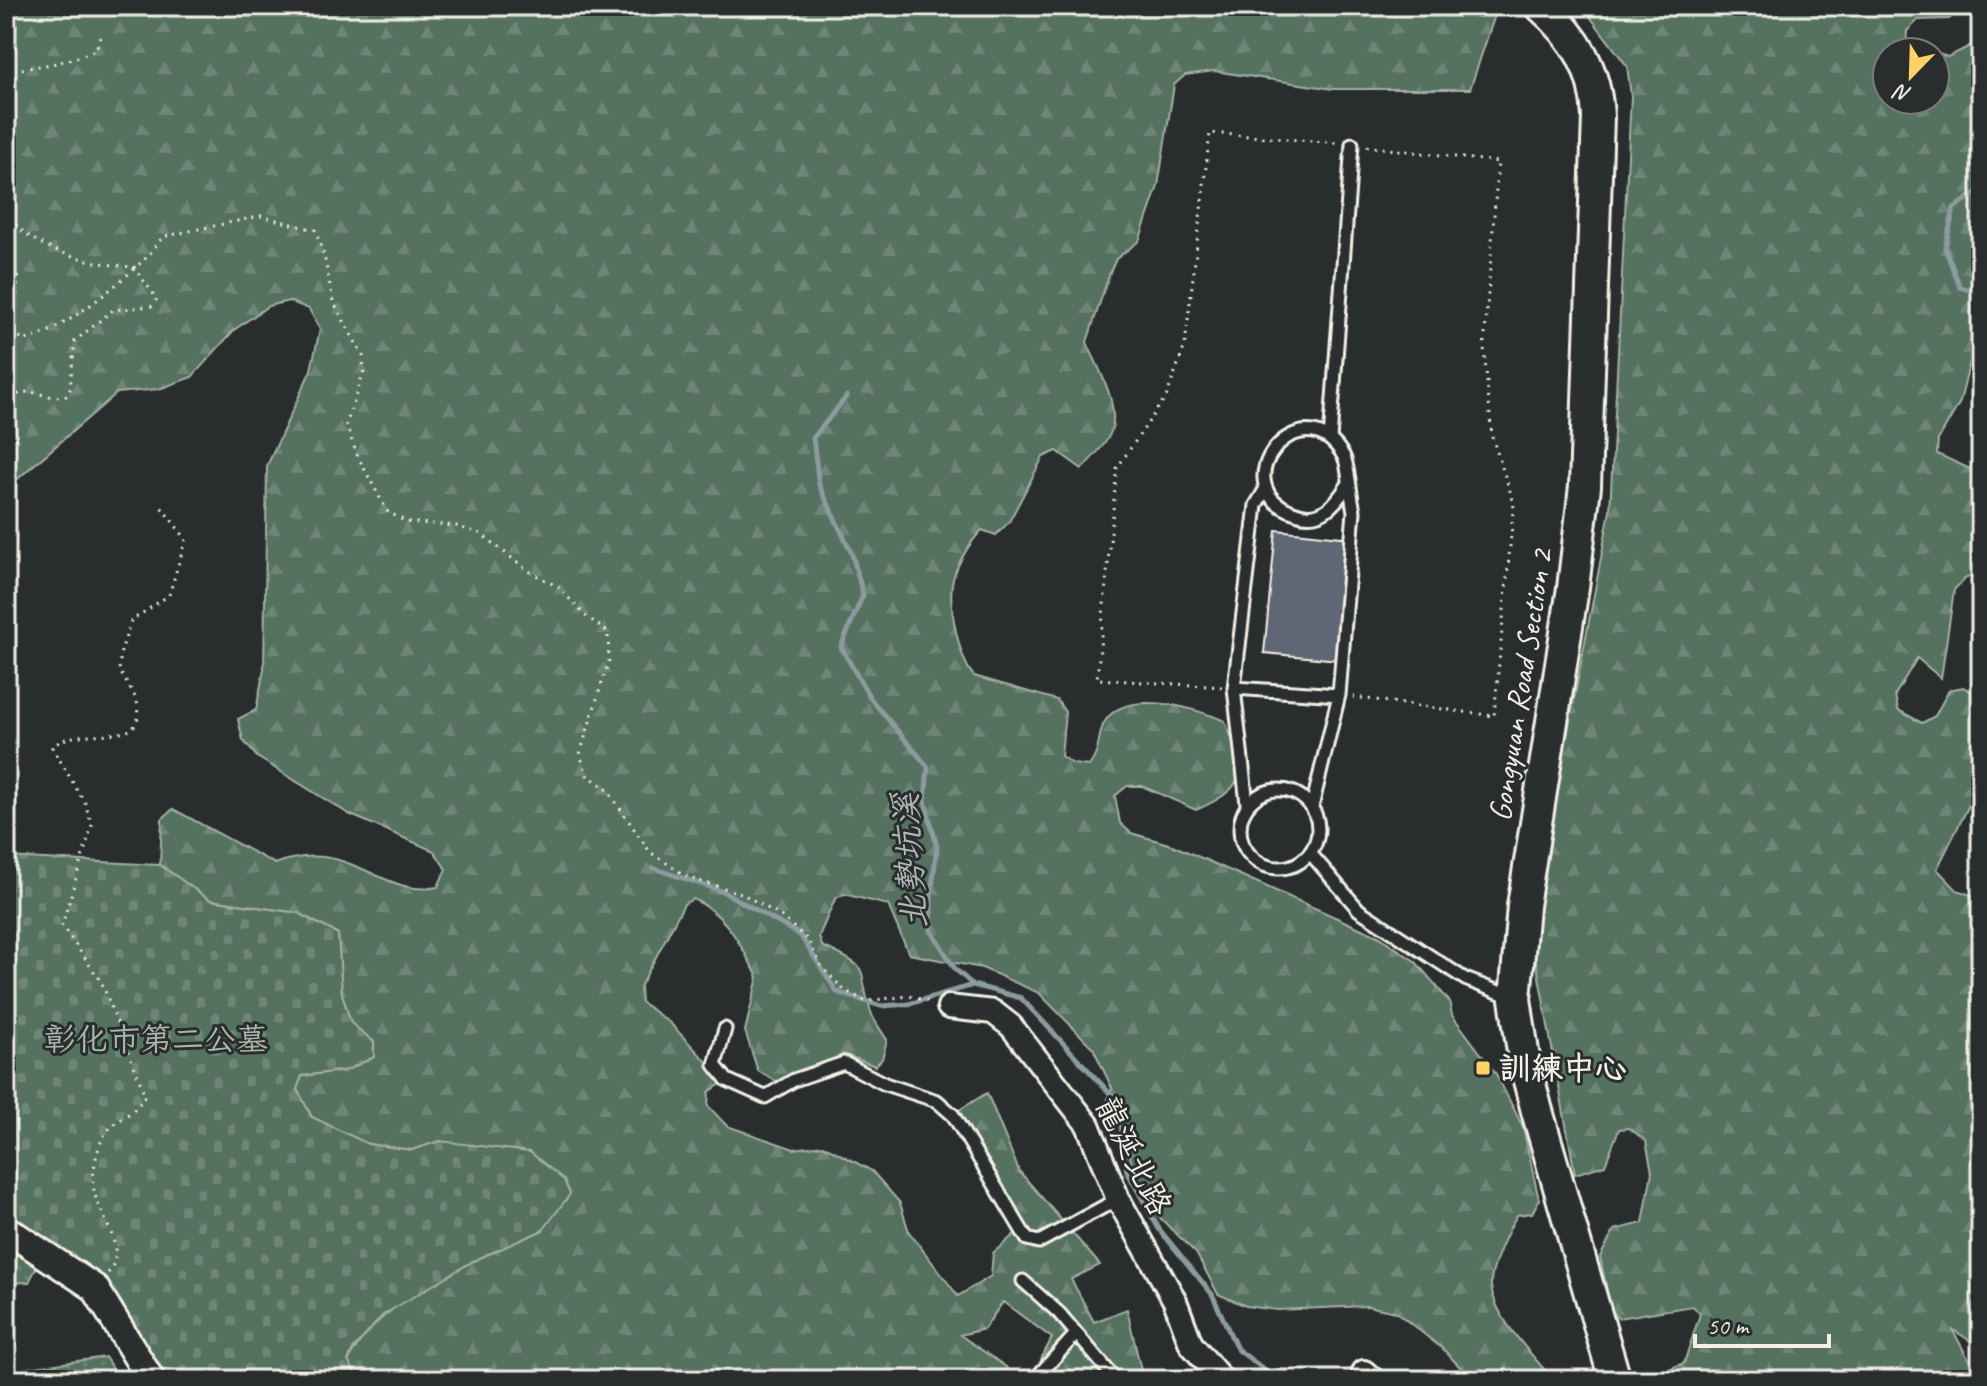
<svg xmlns="http://www.w3.org/2000/svg" width="1987" height="1386" font-family="Caveat,'LXGW WenKai TC',sans-serif">
<defs>
<pattern id="grass-dots" width="8" height="8" patternUnits="userSpaceOnUse" patternTransform="scale(2)"><rect width="8" height="8" fill="#557160"/><path d="M2 2h.1M6 6h.1" fill="none" stroke="#6e8677" stroke-width="1.8" stroke-linecap="round"/></pattern>
<pattern id="forest-firs" width="22" height="20" patternUnits="userSpaceOnUse" patternTransform="scale(2)"><rect width="22" height="20" fill="#557160"/><path d="M5 1l3.5 6h-7zM16 11l3.5 6h-7z" fill="#6e8677"/></pattern>
<pattern id="cemetery-stones" width="16" height="16" patternUnits="userSpaceOnUse" patternTransform="scale(2)"><rect width="16" height="16" fill="#557160"/><path d="M2 7V4a2 2 0 0 1 4 0v3zM10 15v-3a2 2 0 0 1 4 0v3z" fill="#6e8677"/></pattern>
</defs>
<rect width="100%" height="100%" fill="#2a2d2e"/>
<filter id="ink" filterUnits="userSpaceOnUse"><feTurbulence type="fractalNoise" baseFrequency=".0125" numOctaves="2"/><feDisplacementMap in="SourceGraphic" scale="16" xChannelSelector="R" yChannelSelector="G"/><feConvolveMatrix kernelMatrix="1 2 1 2 8 2 1 2 1" color-interpolation-filters="sRGB"/></filter>
<g filter="url(#ink)">
<path fill="url(#grass-dots)" stroke="#a4b1a4" stroke-width="2" d="M 6,1239 L 42,1257 L 29,1282 L 6,1283 Z
M 105,1357 L 120,1380 L 6,1380 L 6,1371 Z"/>
<path fill="url(#forest-firs)" stroke="#a4b1a4" stroke-width="2" d="M 6,6 L 1498,6 L 1470,89 L 1333,89 L 1214,71 L 1185,75 L 1174,85 L 1158,186 L 1139,241 L 1116,259 L 1110,272 L 1087,342 C 1097,367 1122,406 1110,434 C 1105,447 1091,458 1082,469 L 1057,451 L 1043,457 L 1009,522 L 996,535 L 982,530 C 970,542 958,562 953,579 C 947,601 959,660 974,676 L 1057,700 L 1065,712 L 1061,756 L 1073,764 L 1089,766 C 1100,752 1097,741 1103,725 C 1121,686 1196,708 1225,721 C 1245,771 1251,786 1196,810 L 1142,786 L 1127,786 L 1115,796 L 1120,823 L 1131,833 L 1172,845 L 1380,937 L 1416,962 L 1449,1001 L 1452,1015 L 1496,1074 L 1523,1127 L 1539,1200 L 1532,1213 L 1517,1215 C 1509,1228 1489,1271 1491,1286 C 1495,1320 1533,1354 1553,1380 L 1472,1380 L 1444,1350 L 1396,1312 L 1367,1306 L 1277,1310 L 1246,1306 L 1218,1294 L 1196,1253 L 1153,1211 L 1136,1186 L 1124,1127 L 1107,1102 L 1112,1088 L 1093,1048 L 1039,993 L 982,968 L 909,954 L 888,905 L 844,894 L 835,899 L 819,936 L 822,946 C 877,971 855,966 871,1012 C 874,1022 882,1031 887,1040 L 882,1059 L 875,1066 L 844,1054 L 786,1080 L 776,1081 L 758,1071 L 745,1031 L 758,977 C 741,946 727,914 693,899 L 684,904 L 640,987 L 641,1002 L 670,1023 L 725,1081 L 709,1092 L 708,1106 L 727,1126 L 794,1149 L 823,1145 L 872,1171 L 900,1203 L 909,1232 L 958,1296 L 991,1276 L 993,1253 L 1023,1227 L 951,1115 L 987,1093 L 1019,1171 L 1100,1265 L 1071,1279 L 1094,1322 L 1127,1309 L 1142,1375 L 1161,1380 L 1072,1380 L 1041,1359 L 1052,1338 L 1003,1302 L 984,1329 L 960,1335 L 1006,1367 L 1013,1380 L 481,1380 L 471,1375 L 451,1380 L 359,1380 L 348,1362 C 376,1298 482,1257 543,1230 L 441,1141 L 412,1150 L 368,1144 L 312,1118 L 297,1089 L 302,1076 L 347,1070 L 374,1042 L 351,1023 L 342,994 L 338,934 L 298,913 L 210,900 L 160,865 L 162,819 L 173,809 L 275,864 C 349,835 381,899 438,887 L 446,869 L 434,851 L 349,814 L 257,757 L 243,740 L 238,719 L 256,710 L 264,669 L 267,466 L 311,370 L 320,329 L 309,309 L 289,301 L 268,306 L 234,330 L 192,377 L 159,389 L 117,393 L 6,489 Z
M 1582,6 L 1959,6 L 1960,9 L 1949,19 L 1918,20 L 1907,31 L 1906,46 L 1930,52 L 1887,52 L 1887,100 L 1935,100 L 1935,53 L 1948,57 L 1974,44 L 1981,49 L 1981,332 L 1977,332 L 1960,402 L 1938,440 L 1937,454 L 1981,474 L 1981,573 L 1964,579 L 1954,590 L 1941,678 L 1917,658 L 1895,695 L 1898,710 L 1922,723 L 1935,716 L 1949,690 L 1963,687 L 1981,696 L 1981,781 L 1937,869 L 1957,890 L 1981,899 L 1981,1348 L 1952,1329 L 1980,1380 L 1642,1380 L 1684,1363 L 1700,1314 L 1693,1306 L 1618,1318 L 1611,1310 L 1600,1257 L 1614,1230 L 1643,1223 L 1652,1172 L 1646,1141 L 1629,1128 L 1619,1129 L 1605,1165 L 1575,1174 L 1533,944 L 1533,914 L 1610,511 L 1631,96 L 1627,66 Z"/>
<path fill="url(#cemetery-stones)" stroke="#a4b1a4" stroke-width="2" d="M 6,857 L 160,865 L 210,900 L 298,913 L 338,934 L 342,994 L 351,1023 L 374,1042 L 374,1057 L 347,1070 L 302,1076 L 297,1089 L 312,1117 L 368,1144 L 412,1150 L 440,1141 L 530,1152 L 564,1180 L 570,1194 L 543,1230 L 473,1261 L 383,1315 L 354,1348 L 348,1361 L 359,1380 L 157,1380 L 83,1273 L 6,1214 Z"/>
<g fill="none" stroke-linecap="round" stroke-linejoin="round">
<path stroke="#8c9b9e" stroke-width="5" d="M 1981,190 L 1954,208 L 1945,248 L 1960,287 L 1981,293
M 847,396 L 813,438 L 819,485 L 852,554 L 863,595 L 841,647 L 870,698 L 928,767 L 925,801 L 937,847 L 931,896 L 931,930 L 955,969 L 973,985 L 1021,998 L 1118,1102 L 1127,1171 L 1159,1229 L 1212,1294 L 1237,1349 L 1278,1380
M 653,868 L 724,892 L 800,935 L 837,992 L 881,1006 L 909,1004 L 973,985"/>
</g>
<path fill="#5f6674" stroke="#f4f1e8" stroke-width="2" d="M 1276,530 L 1350,538 L 1338,660 L 1264,653 Z"/>
<g fill="none" stroke-linecap="round" stroke-linejoin="round">
<defs>
<path id="service" d="M 1330,439 L 1352,144
M 1266,488 L 1256,505 L 1234,688 L 1339,695
M 1234,688 L 1247,804
M1240 829a39 39 0 1 1 78 0a39 39 0 1 1-78 0Z
M 1312,807 L 1339,695 L 1354,511 C 1351,499 1348,464 1344,457 C 1303,384 1215,489 1299,514 C 1322,521 1336,503 1347,486
M 1310,853 L 1359,910 L 1465,979 L 1514,998
M 725,1029 L 715,1065 L 727,1080 L 765,1097 L 794,1080 L 844,1063 L 885,1084 L 937,1101 L 953,1115 L 1027,1239 L 1039,1242 L 1118,1199
M 1023,1281 L 1059,1313 L 1116,1380
M 1036,1378 L 1076,1334
M 1696,1380 L 1711,1380"/>
<path id="minor" d="M 949,1007 L 993,1012 L 1011,1026 L 1088,1125 L 1118,1199 L 1175,1301 L 1191,1344 L 1222,1380
M 1364,1372 L 1373,1380"/>
<path id="tertiary" d="M 6,1229 L 95,1288 L 151,1380"/>
<path id="secondary" d="M 1541,6 C 1576,37 1596,70 1598,117 L 1585,486 L 1573,588 L 1523,906 L 1515,999 L 1525,1065 L 1537,1111 L 1615,1380"/>
</defs>
<use href="#service" stroke="#f4f1e8" stroke-width="17"/>
<use href="#minor" stroke="#f4f1e8" stroke-width="28"/>
<use href="#tertiary" stroke="#f4f1e8" stroke-width="32"/>
<use href="#secondary" stroke="#f4f1e8" stroke-width="36"/>
<path stroke="#f4f1e8" stroke-width="3" stroke-dasharray="2 6" stroke-linecap="butt" d="M 6,72 C 38,65 66,65 96,49 L 102,32
M 6,212 C 27,250 95,265 134,267 L 157,299 L 152,306 L 113,310 L 75,341 L 70,389 L 66,396 C 39,401 27,379 6,405
M 6,256 L 18,273 L 14,334 L 25,340 C 63,332 117,285 145,259 C 154,251 155,242 166,236 L 261,216 L 315,230 L 324,255 L 333,301 L 363,356 L 364,371 L 346,425 L 358,457 L 387,511 L 406,522 L 456,526 L 481,534 L 527,570 L 558,587 L 587,617 L 608,632 L 609,660 L 580,754 L 587,775 L 606,788 L 650,852 L 689,878 L 741,893 L 781,916 L 808,940 L 822,967 L 844,990 L 865,1001 L 909,996 L 931,1002
M 1222,687 L 1097,679 L 1117,468 L 1167,395 L 1185,345 L 1210,133 L 1337,143
M 1353,697 L 1494,716 L 1514,503 L 1492,437 L 1484,348 L 1498,162 L 1364,146
M 108,1273 C 129,1247 98,1215 94,1190 C 91,1176 97,1146 105,1134 C 115,1119 133,1117 145,1095 L 102,983 L 62,925 L 92,825 L 85,803 L 52,747 C 74,728 106,740 133,729 L 138,718 L 137,700 L 119,670 L 121,651 L 131,621 L 169,595 L 186,539 L 158,503"/>
<use href="#service" stroke="#2a2d2e" stroke-width="11"/>
<use href="#minor" stroke="#2a2d2e" stroke-width="22"/>
<use href="#tertiary" stroke="#2a2d2e" stroke-width="26"/>
<use href="#secondary" stroke="#2a2d2e" stroke-width="30"/>
</g>
</g>
<rect fill="#ffd166" stroke="#2a2d2e" stroke-width="3" x="1475" y="1060" width="16" height="16" rx="4"/>
<g text-anchor="middle" stroke-width="6" stroke-linejoin="round" paint-order="stroke">
<g font-size="32" fill="#f4f1e8" stroke="#2a2d2e">
<text transform="translate(1520 685) rotate(-81)" y="11">Gongyuan Road Section 2</text>
<text transform="translate(1134 1156) rotate(63)" y="11">龍涎北路</text>
</g>
<g font-size="32" fill="#acb7ab" stroke="#2a2d2e">
<text x="156" y="1050">彰化市第二公墓</text>
</g>
<g font-size="32" font-weight="bold" fill="#f4f1e8" stroke="#2a2d2e" text-anchor="start">
<text x="1499" y="1079">訓練中心</text>
</g>
<g font-size="34" font-style="italic" fill="#afb8b6" stroke="#2a2d2e">
<text transform="translate(909 861) rotate(-94)" y="12">北勢坑溪</text>
</g>
</g>
<rect width="1987" height="1386" fill="none" stroke="#2a2d2e" stroke-width="32"/>
<rect x="16" y="16" width="1955" height="1354" fill="none" stroke="#f4f1e8" stroke-width="3" filter="url(#ink)"/>
<g transform="translate(1911 76) rotate(203)"><circle r="38" fill="#2a2d2e" stroke="#7b7b78" stroke-width="2"/>
<path d="M0-6L14 30L0 20L-14 30Z" fill="#ffd166"/>
<text y="-12" font-size="22" font-weight="bold" text-anchor="middle" fill="#f4f1e8">N</text>
</g>
<path d="M1695 1334v12h134v-12" fill="none" stroke="#f4f1e8" stroke-width="4"/>
<text x="1707" y="1334" font-size="24" fill="#f4f1e8" stroke="#2a2d2e" stroke-width="6" paint-order="stroke">50 m</text>
</svg>
